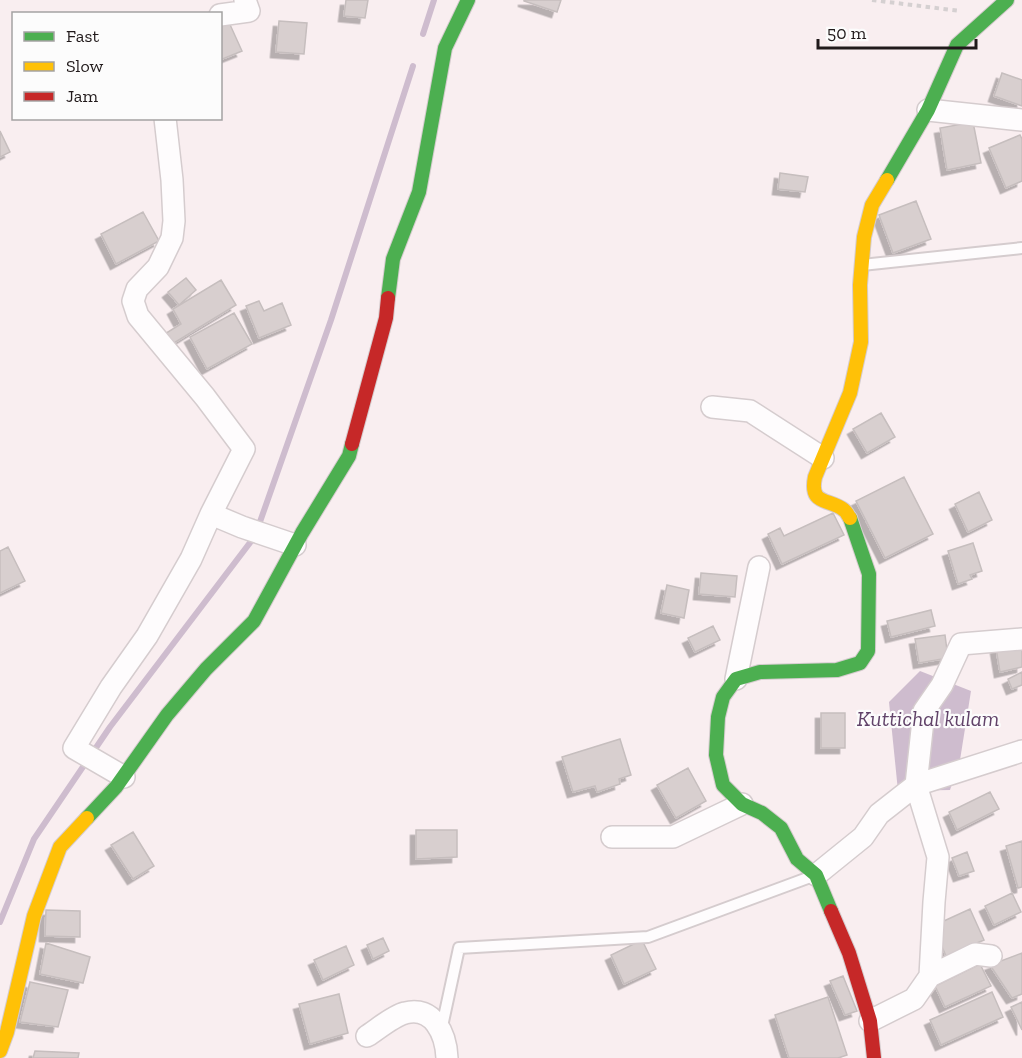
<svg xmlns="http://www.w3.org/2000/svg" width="1022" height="1058" font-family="'Zilla Slab',serif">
<defs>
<filter id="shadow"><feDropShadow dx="-5.5" dy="5.5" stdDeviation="0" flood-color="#0004"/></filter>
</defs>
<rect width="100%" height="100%" fill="#f9eef0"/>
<path fill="#cebcce" d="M 920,671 L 971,691 L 960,760 L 950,790 L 898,791 L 889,702 Z"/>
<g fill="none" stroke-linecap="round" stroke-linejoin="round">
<path stroke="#cebcce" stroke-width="6" d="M 423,34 L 434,0
M 0,922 L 34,839 L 110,727 L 255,536 L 331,320 L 413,66"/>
</g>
<path fill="#d8cfcf" stroke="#c6bebe" stroke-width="1.5" filter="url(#shadow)" d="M 346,0 L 368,0 L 365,18 L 344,16 Z
M 524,0 L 561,0 L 557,12 L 524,1 Z
M 227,18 L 242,51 L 220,60 L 220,21 Z
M 279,21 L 307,23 L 304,54 L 276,52 Z
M 1002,73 L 1022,80 L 1022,106 L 994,96 Z
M 973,122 L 981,163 L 947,170 L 940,128 Z
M 0,131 L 10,152 L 0,157 Z
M 1020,135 L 1022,139 L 1022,181 L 1006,188 L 989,148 Z
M 780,173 L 808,177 L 805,192 L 778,189 Z
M 916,201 L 931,239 L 893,253 L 879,215 Z
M 143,212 L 159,241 L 116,264 L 101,234 Z
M 186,278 L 196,290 L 179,305 L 168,292 Z
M 221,280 L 236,305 L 169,346 L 163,335 L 181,324 L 173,309 Z
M 259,301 L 264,311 L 282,303 L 291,325 L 259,338 L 246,306 Z
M 234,313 L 252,344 L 207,369 L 190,337 Z
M 881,413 L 895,437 L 867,453 L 853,429 Z
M 904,477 L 933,534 L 885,558 L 856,501 Z
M 979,492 L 992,520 L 968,532 L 955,504 Z
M 833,513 L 844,535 L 782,564 L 768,534 L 780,528 L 784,536 Z
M 973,543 L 982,571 L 970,575 L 972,579 L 958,584 L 948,551 Z
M 8,547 L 25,581 L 0,593 L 0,551 Z
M 701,573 L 737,576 L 735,597 L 699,594 Z
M 667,585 L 689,590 L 684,618 L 661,613 Z
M 931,610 L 935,626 L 891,637 L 887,621 Z
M 713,626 L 720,640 L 695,652 L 688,638 Z
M 945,635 L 948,658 L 919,663 L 915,639 Z
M 1022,643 L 1022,667 L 1000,672 L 996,648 Z
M 1022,672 L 1022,685 L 1012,689 L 1008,679 Z
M 821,713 L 845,713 L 845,748 L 821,748 Z
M 620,739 L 631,775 L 619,779 L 620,784 L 597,792 L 595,786 L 573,792 L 562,757 Z
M 688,768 L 706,801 L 676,818 L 657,785 Z
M 990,792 L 999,809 L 957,830 L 949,812 Z
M 416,830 L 457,830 L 457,857 L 416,859 Z
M 133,832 L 154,866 L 133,879 L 111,845 Z
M 1022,841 L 1022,887 L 1018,888 L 1006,846 Z
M 967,852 L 974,871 L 959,876 L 952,858 Z
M 1012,893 L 1021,912 L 994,925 L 985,906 Z
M 970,909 L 984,940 L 946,956 L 933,926 Z
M 46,910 L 80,911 L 80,937 L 45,936 Z
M 383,938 L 389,951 L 373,959 L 367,945 Z
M 642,940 L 656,969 L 624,984 L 611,955 Z
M 46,943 L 90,957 L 83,983 L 40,974 Z
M 346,946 L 354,965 L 323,980 L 314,960 Z
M 1022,953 L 1022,994 L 1012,998 L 990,965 Z
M 980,964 L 991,986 L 945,1007 L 935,986 Z
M 843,976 L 857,1011 L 845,1015 L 830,981 Z
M 30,982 L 68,990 L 58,1027 L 20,1022 Z
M 992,992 L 1003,1017 L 941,1045 L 930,1020 Z
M 339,994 L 348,1033 L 310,1044 L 299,1004 Z
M 828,997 L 847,1055 L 838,1058 L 789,1058 L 775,1015 Z
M 1022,1002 L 1022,1030 L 1011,1007 Z
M 35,1051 L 79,1053 L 78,1058 L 33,1058 Z"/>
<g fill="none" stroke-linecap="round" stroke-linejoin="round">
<defs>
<path id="lane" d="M 862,265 L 1022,248
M 441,1031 L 459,948 L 648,937 L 813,876"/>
<path id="street" d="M 220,15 L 249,11 L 245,0
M 928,110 L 1022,120
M 712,407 L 750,411 L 823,458
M 211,514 L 242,527 L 295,545
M 736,679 L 759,567
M 124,777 L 74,748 L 111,687 L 147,636 L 191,559 L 211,514 L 244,449 L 205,397 L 138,316 L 133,301 L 137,289 L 158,267 L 172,238 L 174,221 L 172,180 L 165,118
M 612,837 L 673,837 L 742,804
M 816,875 L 863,837 L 879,814 L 916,785 L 1022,751
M 930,976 L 975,954 L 991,956
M 870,1021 L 914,999 L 930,976 L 934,902 L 938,857 L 916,785 L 924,711 L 942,685 L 961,644 L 1022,639
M 367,1036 C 378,1029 393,1016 405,1013 C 433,1005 446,1034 447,1058"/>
<path id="fast" d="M 887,180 L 928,110 L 957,45 L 1007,0
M 388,298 L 393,259 L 419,192 L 445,48 L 468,0
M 87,818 L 116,787 L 167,715 L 206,669 L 254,621 L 302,533 L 349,456 L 352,444
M 831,911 L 816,875 L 797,859 L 781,828 L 762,813 L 742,804 L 723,785 L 716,755 L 718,717 L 723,697 L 736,679 L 760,672 L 837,670 L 860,663 L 868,651 L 869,574 L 850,518"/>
<path id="slow" d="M 850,518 C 848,516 847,512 844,510 C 829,498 809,506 815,477 L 850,393 L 861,342 L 860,285 L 864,237 L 872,205 L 887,180
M 0,1051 L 7,1032 L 34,916 L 60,847 L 87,818"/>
<path id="jam" d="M 352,444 L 386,318 L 388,298
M 831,911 L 849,953 L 870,1021 L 874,1058"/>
</defs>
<use href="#lane" stroke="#d5ccce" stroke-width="14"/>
<use href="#street" stroke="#d5ccce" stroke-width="24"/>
<use href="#fast" stroke="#d5ccce" stroke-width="16"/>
<use href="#slow" stroke="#d5ccce" stroke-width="16"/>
<use href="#jam" stroke="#d5ccce" stroke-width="16"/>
<path stroke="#d5d0d1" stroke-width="4" stroke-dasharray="4.5 4.5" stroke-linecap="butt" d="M 872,0 L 960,11"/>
<use href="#lane" stroke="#fefcfd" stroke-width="10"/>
<use href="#street" stroke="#fefcfd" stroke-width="21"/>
<use href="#fast" stroke="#4caf50" stroke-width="14"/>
<use href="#slow" stroke="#ffc107" stroke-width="14"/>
<use href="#jam" stroke="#c62828" stroke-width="14"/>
</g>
<g text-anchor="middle" stroke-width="4.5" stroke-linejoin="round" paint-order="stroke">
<g font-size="22" font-style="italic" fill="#614369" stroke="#fcfcfc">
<text x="928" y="726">Kuttichal kulam</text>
</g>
</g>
<rect x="12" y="12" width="210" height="108" fill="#fcfcfc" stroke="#a4a2a2" stroke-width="1.5"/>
<rect x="24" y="32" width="30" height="9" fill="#4caf50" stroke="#a4a2a2" stroke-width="1.5"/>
<text x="66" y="42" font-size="18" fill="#211a1b">Fast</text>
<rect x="24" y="62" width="30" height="9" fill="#ffc107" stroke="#a4a2a2" stroke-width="1.5"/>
<text x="66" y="72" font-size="18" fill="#211a1b">Slow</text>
<rect x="24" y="92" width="30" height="9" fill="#c62828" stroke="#a4a2a2" stroke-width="1.5"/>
<text x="66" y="102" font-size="18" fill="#211a1b">Jam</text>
<path d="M818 39v9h158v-9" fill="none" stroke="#211a1b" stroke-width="3"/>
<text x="827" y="39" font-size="18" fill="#211a1b" stroke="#fcfcfc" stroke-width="4.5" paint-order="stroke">50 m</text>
</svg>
